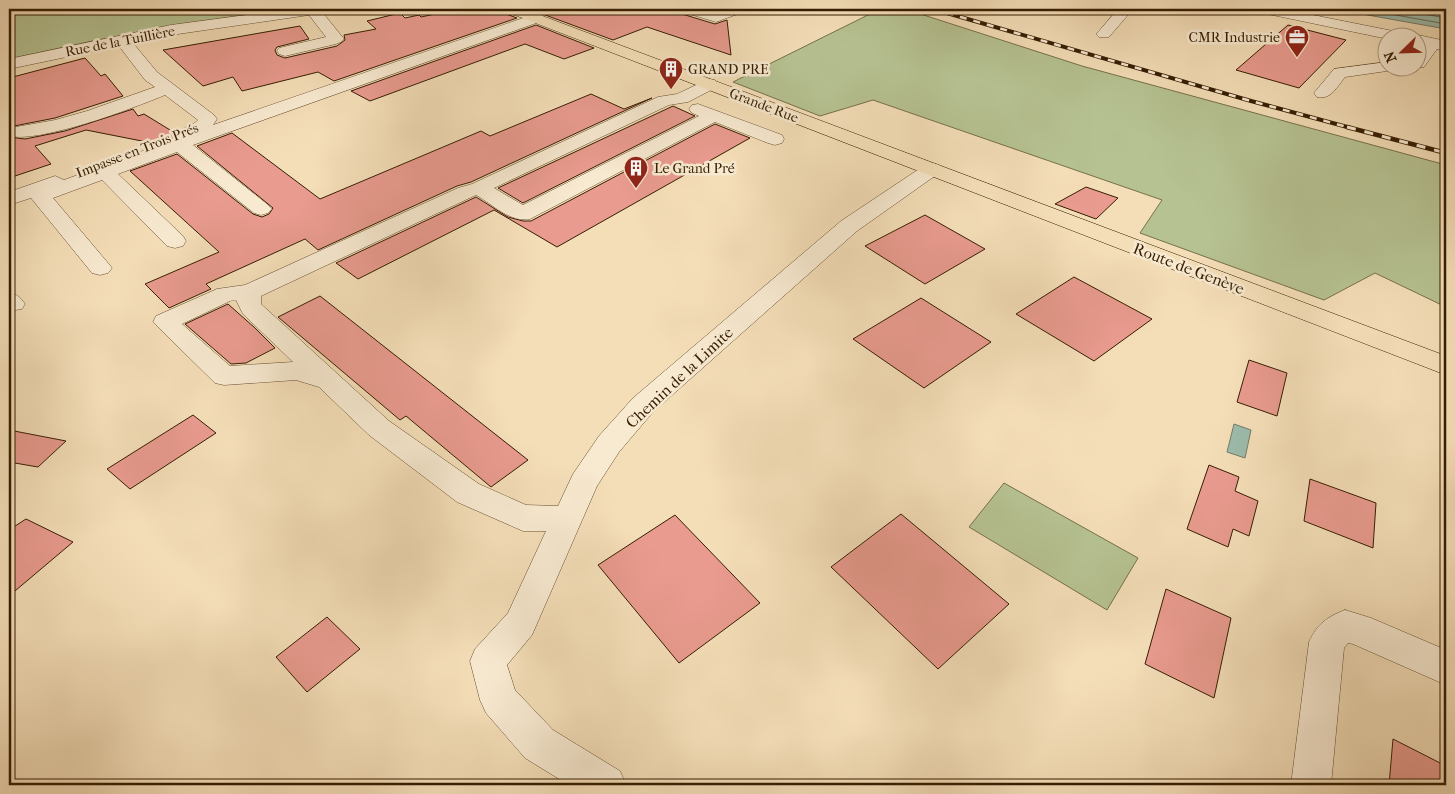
<svg xmlns="http://www.w3.org/2000/svg" width="1455" height="794" font-family="'IM FELL French Canon',serif">
<rect width="100%" height="100%" fill="#f4deb8"/>
<filter id="stains"><feTurbulence type="fractalNoise" baseFrequency=".004" numOctaves="4"/><feColorMatrix values="0 0 0 0 .2 0 0 0 0 .09 0 0 0 0 .02 0 0 0 .5 -.17"/></filter>
<radialGradient id="worn" r=".72"><stop offset=".6" stop-color="#630" stop-opacity="0"/><stop offset="1" stop-color="#630" stop-opacity=".3"/></radialGradient>
<path fill="#b6c292" stroke="#76704a" d="M 9,9 L 291,9 L 97,40 L 9,59 Z
M 880,9 L 905,9 L 1082,66 L 1446,165 L 1446,307 L 1375,273 L 1324,300 L 1140,233 L 1162,200 L 873,100 L 820,116 L 733,82 Z
M 1004,483 L 1138,558 L 1107,610 L 969,527 Z"/>
<path fill="#9cbcad" stroke="#737c68" d="M 1334,9 L 1446,9 L 1446,29 Z
M 1234,424 L 1251,430 L 1245,458 L 1227,452 Z"/>
<g fill="none" stroke-linecap="round" stroke-linejoin="round">
<path stroke="#686c57" stroke-width="1" d="M 1362,9 L 1446,24
M 1396,9 L 1446,18"/>
</g>
<path fill="#e99b8f" stroke="#351d01" d="M 458,9 L 503,9 L 506,14 L 517,18 L 334,81 L 318,72 L 242,91 L 233,77 L 203,86 L 163,50 L 300,26 L 309,39 L 277,47 L 275,50 L 277,55 L 285,58 L 337,46 L 345,40 L 344,35 L 376,29 L 367,21 L 400,13 L 405,18 L 419,15 L 421,17 Z
M 529,9 L 679,9 L 682,14 L 715,24 L 727,20 L 731,55 L 647,27 L 613,40 Z
M 536,25 L 594,48 L 564,59 L 525,44 L 370,101 L 351,91 Z
M 1288,25 L 1346,40 L 1299,88 L 1236,70 Z
M 85,58 L 101,76 L 105,74 L 123,96 L 55,118 L 9,127 L 9,78 Z
M 591,94 L 624,109 L 652,98 L 471,182 L 457,186 L 318,250 L 305,239 L 206,284 L 211,289 L 169,308 L 145,284 L 219,252 L 130,171 L 177,154 L 253,214 L 262,217 L 269,214 L 273,208 L 197,146 L 232,133 L 320,199 L 481,131 L 490,136 Z
M 673,106 L 695,116 L 523,203 L 498,188 Z
M 133,109 L 138,116 L 144,114 L 175,133 L 175,137 L 157,144 L 86,130 L 35,146 L 51,164 L 9,178 L 9,137 L 25,139 L 65,131 Z
M 715,124 L 750,138 L 557,247 L 494,210 L 358,279 L 336,263 L 476,197 L 508,217 L 523,221 L 531,221 Z
M 1086,187 L 1118,198 L 1096,219 L 1055,204 Z
M 925,215 L 985,249 L 925,284 L 865,246 Z
M 1074,277 L 1152,319 L 1094,361 L 1016,314 Z
M 320,296 L 528,460 L 491,487 L 406,416 L 400,420 L 278,317 Z
M 921,298 L 991,342 L 924,388 L 853,339 Z
M 228,304 L 255,328 L 275,348 L 246,363 L 231,364 L 185,324 Z
M 1249,360 L 1287,373 L 1277,416 L 1237,402 Z
M 193,415 L 216,433 L 130,489 L 107,469 Z
M 9,430 L 66,441 L 38,467 L 9,462 Z
M 1209,465 L 1239,477 L 1235,491 L 1258,501 L 1249,536 L 1233,529 L 1228,547 L 1187,529 Z
M 1310,479 L 1376,503 L 1373,548 L 1304,521 Z
M 901,514 L 1009,604 L 938,669 L 831,567 Z
M 675,515 L 760,603 L 679,663 L 598,565 Z
M 26,519 L 73,542 L 9,596 L 9,530 Z
M 1166,589 L 1231,618 L 1214,698 L 1145,664 Z
M 327,617 L 360,649 L 307,692 L 276,657 Z
M 1393,739 L 1446,766 L 1446,785 L 1389,785 Z"/>
<g fill="none" stroke-linecap="round" stroke-linejoin="round">
<defs>
<path id="minor" d="M 291,9 L 327,9 L 323,13 L 344,39 L 341,42 L 336,44 L 285,56 L 279,54 L 277,51 L 279,48 L 326,37 L 309,15 L 171,35 L 133,43 L 157,72 L 214,115 L 217,119 L 213,125 L 532,15 L 542,15 L 544,18 L 542,21 L 193,145 L 268,205 L 272,209 L 268,213 L 261,215 L 254,213 L 177,152 L 118,174 L 183,236 L 186,241 L 183,246 L 175,248 L 167,246 L 102,180 L 53,198 L 108,263 L 112,268 L 108,273 L 100,275 L 92,273 L 31,198 L 9,205 L 9,192 L 55,176 L 64,180 L 178,138 L 176,135 C 181,127 192,127 198,120 L 165,95 C 134,108 41,143 10,136 L 9,131 L 10,128 L 55,120 L 87,111 L 155,87 L 145,80 L 119,46 L 9,69 L 9,59 L 171,25 Z
M 681,9 L 702,9 L 715,13 L 726,9 L 745,9 L 743,12 L 716,22 L 683,12 Z
M 1118,9 L 1133,9 L 1109,37 L 1099,37 L 1096,34 L 1099,31 Z
M 1256,9 L 1283,9 L 1403,33 L 1410,38 L 1388,38 L 1388,39 L 1263,13 L 1258,12 Z
M 1418,35 L 1446,41 L 1446,51 L 1437,49 L 1424,67 L 1413,68 L 1418,68 L 1418,53 L 1423,46 L 1418,44 L 1418,38 L 1412,38 Z
M 1388,62 L 1388,68 L 1396,68 L 1394,70 L 1345,77 C 1337,87 1331,100 1317,97 L 1314,93 L 1334,69 Z
M 709,79 L 715,80 L 717,84 L 715,88 L 688,102 L 669,105 L 494,188 L 523,205 L 699,116 L 692,113 L 689,109 L 692,105 L 698,104 L 782,135 L 784,139 L 782,143 L 775,145 L 768,143 L 715,122 L 530,219 C 511,223 492,204 476,195 L 261,296 L 261,304 L 389,421 L 479,484 L 526,505 L 558,506 L 573,474 L 599,436 L 633,398 L 841,221 L 925,165 L 932,163 L 939,165 L 942,169 L 939,173 L 857,231 L 653,412 L 619,452 L 597,486 L 532,635 L 507,665 L 515,690 L 553,730 L 620,771 L 626,785 L 569,785 L 525,758 L 486,713 L 480,700 L 470,661 L 475,649 L 508,613 L 546,531 L 523,531 L 457,502 L 369,435 L 319,387 L 296,380 L 224,385 L 215,383 L 153,322 L 156,316 L 217,289 L 245,285 L 458,188 L 472,184 L 658,97 L 677,94 ZM 236,300 L 243,314 L 293,362 L 230,366 L 182,324 L 230,301 Z
M 9,293 C 17,294 20,297 25,304 L 22,309 L 9,311 Z
M 1345,610 L 1371,618 L 1446,650 L 1446,685 L 1353,644 L 1348,643 L 1344,648 L 1331,785 L 1291,785 L 1309,642 C 1317,624 1327,617 1345,610 Z"/>
<path id="major" d="M 505,9 L 524,9 L 1446,356 L 1446,375 L 507,12 Z"/>
</defs>
<use href="#minor" stroke="#654d2f" stroke-width="1"/>
<use href="#major" stroke="#351d01" stroke-width="1"/>
<use href="#minor" fill="#f8ead1" fill-rule="evenodd"/>
<use href="#major" fill="#f4deb8" fill-rule="evenodd"/>
<defs>
<path id="rail-far1" d="M 933,9 L 1251,101 L 1351,128"/>
<path id="rail" d="M 1347,127 L 1446,153"/>
</defs>
<use href="#rail-far1" stroke="#351d01" stroke-width="4"/>
<use href="#rail" stroke="#351d01" stroke-width="4.5"/>
<use href="#rail-far1" stroke="#f8ead1" stroke-width="2.5" stroke-dasharray="7" stroke-linecap="butt"/>
<use href="#rail" stroke="#f8ead1" stroke-width="3" stroke-dasharray="9" stroke-linecap="butt"/>
</g>
<defs>
<symbol id="office-pin" viewBox="-11 -11 22 30"><path d="M0 17L-7.5 6A9.5 9.5 0 1 1 7.5 6Z" fill="#8f2418" stroke="#f8ead1"/><path d="M-6-3h4V-5.5h4V-3h4V5H-6ZM-1-4.5V-3h2v-1.5ZM-6 0V1H6V0Z" fill="#fff"/></symbol>
<symbol id="building-pin" viewBox="-11 -11 22 30"><path d="M0 17L-7.5 6A9.5 9.5 0 1 1 7.5 6Z" fill="#8f2418" stroke="#f8ead1"/><path d="M-4-6H4V6H1V3H-1V6H-4ZM-2.5-4.3h1.7v1.8h-1.7ZM.8-4.3h1.7v1.8H.8ZM-2.5-1h1.7V.8h-1.7ZM.8-1h1.7V.8H.8Z" fill="#fff"/></symbol>
</defs>
<g fill-rule="evenodd">
<use href="#office-pin" x="1283" y="23" width="28" height="38"/>
<use href="#building-pin" x="657" y="55" width="28" height="38"/>
<use href="#building-pin" x="622" y="154" width="28" height="38"/>
</g>
<g text-anchor="middle" stroke-width="5" stroke-linejoin="round" paint-order="stroke">
<g font-size="14" fill="#351d01" stroke="#f8ead1" text-anchor="start">
<text x="1280" y="42" text-anchor="end">CMR Industrie</text>
<text x="688" y="74">GRAND PRE</text>
<text x="654" y="173">Le Grand Pré</text>
</g>
<g font-size="14" fill="#351d01" stroke="#f8ead1">
<text transform="translate(120 41) rotate(-11)" y="5">Rue de la Tuillière</text>
<text transform="translate(764 105) rotate(21)" y="5">Grande Rue</text>
<text transform="translate(137 150) rotate(-21)" y="5">Impasse en Trois Prés</text>
</g>
<g font-size="16" fill="#351d01" stroke="#f8ead1">
<text transform="translate(1189 268) rotate(21)" y="6">Route de Genève</text>
<text transform="translate(679 377) rotate(-43)" y="6">Chemin de la Limite</text>
</g>
</g>
<rect width="1455" height="794" fill="none" stroke="#f4deb8" stroke-width="30"/>
<rect x="10" y="10" width="1435" height="774" fill="none" stroke="#351d01" stroke-width="2.5"/>
<rect x="15" y="15" width="1425" height="764" fill="none" stroke="#351d01"/>
<g transform="translate(1402 52) rotate(247)"><circle r="24" fill="#f8ead1" stroke="#aa987e"/>
<path d="M0-4L9 19L0 12L-9 19Z" fill="#8f2418"/>
<text y="-8" font-size="14" font-weight="bold" text-anchor="middle" fill="#351d01">N</text>
</g>
<rect width="100%" height="100%" filter="url(#stains)"/>
<rect width="100%" height="100%" fill="url(#worn)"/>
</svg>
